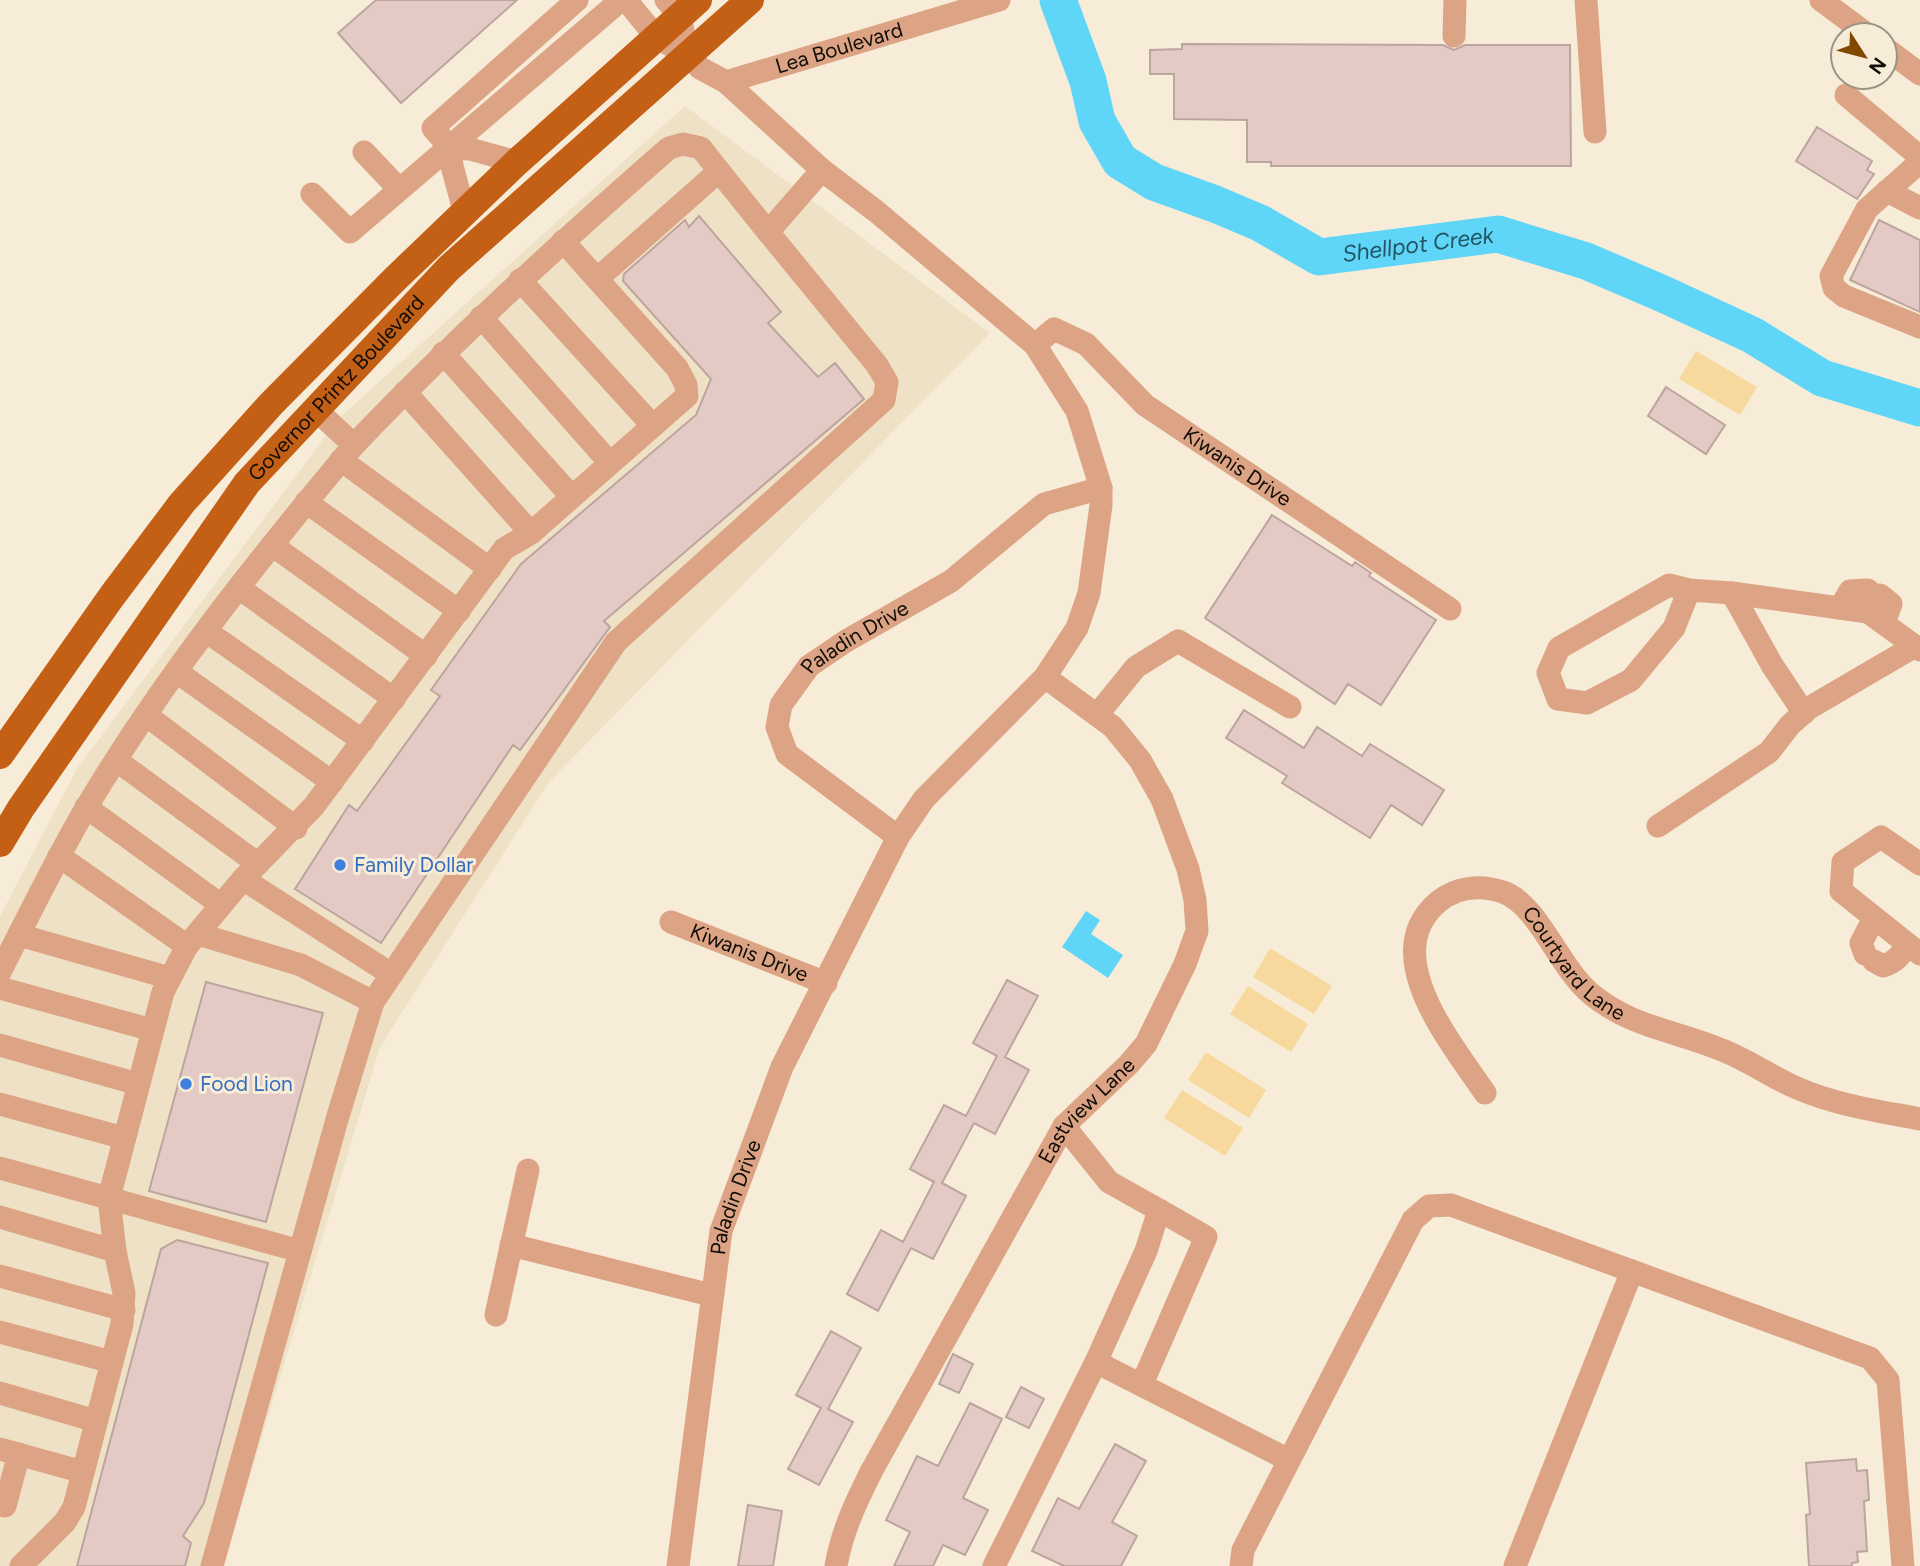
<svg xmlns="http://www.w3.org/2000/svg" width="1920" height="1566" font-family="Figtree,sans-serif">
<rect width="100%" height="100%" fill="#f7ecd8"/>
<path fill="#efe1c5" d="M 685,106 L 990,333 L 549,782 L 380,1047 L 223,1566 L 0,1566 L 0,916 L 77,769 L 338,419 Z"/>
<path fill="#f8d99d" d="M 1696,351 L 1757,387 L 1740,415 L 1679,379 Z
M 1270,948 L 1332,986 L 1314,1014 L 1253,977 Z
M 1248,986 L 1308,1024 L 1291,1052 L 1230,1014 Z
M 1206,1052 L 1266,1090 L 1249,1118 L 1188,1080 Z
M 1182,1090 L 1243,1128 L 1225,1156 L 1164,1118 Z"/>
<path fill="#5fd6f8" d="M 1086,911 L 1100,920 L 1091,934 L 1123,955 L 1108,978 L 1062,947 Z"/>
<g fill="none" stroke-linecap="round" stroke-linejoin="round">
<path stroke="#5fd6f8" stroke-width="37" id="s1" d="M 1058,0 L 1088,81 L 1097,121 L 1120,161 L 1154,182 L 1215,204 L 1260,223 L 1319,257 L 1498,234 L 1586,261 L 1661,293 L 1752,335 L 1822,378 L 1920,408"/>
</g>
<path fill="#e3cac4" stroke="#bda59f" stroke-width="2" d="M 376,0 L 517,0 L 401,103 L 338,33 Z
M 1182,44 L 1443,45 L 1454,50 L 1465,45 L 1570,45 L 1571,166 L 1271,166 L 1271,162 L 1247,162 L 1247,120 L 1174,119 L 1174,74 L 1150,74 L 1150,50 L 1182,49 Z
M 1817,127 L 1872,161 L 1867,170 L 1874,174 L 1857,199 L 1796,161 Z
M 699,216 L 781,312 L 768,323 L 818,377 L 835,363 L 864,399 L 604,621 L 610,627 L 520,750 L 513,745 L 381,943 L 295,889 L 349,805 L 357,811 L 440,696 L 431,690 L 521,564 L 696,415 L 711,379 L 623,281 L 624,274 L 685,220 L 689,227 Z
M 1879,220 L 1920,240 L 1920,312 L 1850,280 Z
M 1666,387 L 1725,425 L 1706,454 L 1648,416 Z
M 1272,515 L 1352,566 L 1355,562 L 1371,573 L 1369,576 L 1436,620 L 1381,705 L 1348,684 L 1335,704 L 1205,618 Z
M 1244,710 L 1304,748 L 1317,727 L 1362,756 L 1370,744 L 1444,790 L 1422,825 L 1391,805 L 1370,838 L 1282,783 L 1287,776 L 1226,738 Z
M 1007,980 L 1038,996 L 1005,1057 L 1029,1070 L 995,1134 L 974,1123 L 942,1183 L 966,1196 L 933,1259 L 911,1248 L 878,1311 L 847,1294 L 881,1230 L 903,1242 L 934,1182 L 910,1169 L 944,1105 L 966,1116 L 997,1056 L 973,1043 Z
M 206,982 L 323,1013 L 266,1222 L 149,1191 Z
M 177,1240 L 268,1263 L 204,1503 L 183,1536 L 191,1543 L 185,1566 L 77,1566 L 161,1249 Z
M 831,1331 L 861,1348 L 828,1409 L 853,1422 L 819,1485 L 788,1469 L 821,1408 L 796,1395 Z
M 953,1354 L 973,1364 L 959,1393 L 939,1384 Z
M 1021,1387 L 1044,1399 L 1029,1428 L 1006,1417 Z
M 970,1403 L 1002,1419 L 963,1498 L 988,1510 L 965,1555 L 943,1545 L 933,1566 L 894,1566 L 910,1532 L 886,1520 L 917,1456 L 938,1466 Z
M 1115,1444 L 1146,1461 L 1112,1522 L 1137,1536 L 1121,1566 L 1064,1566 L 1032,1551 L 1058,1498 L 1079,1509 Z
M 1856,1459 L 1857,1471 L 1867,1470 L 1869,1500 L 1864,1501 L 1867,1551 L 1857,1552 L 1858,1562 L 1852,1563 L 1852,1566 L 1809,1566 L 1806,1515 L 1810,1514 L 1806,1463 Z
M 748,1505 L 782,1511 L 773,1566 L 738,1566 Z"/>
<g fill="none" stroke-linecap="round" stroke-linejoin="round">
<g stroke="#dca485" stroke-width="23">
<path id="s2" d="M 626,0 L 657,38 L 689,55 L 700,68 L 726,82 L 999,0"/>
<path d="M 666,0 L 680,16 L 683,31"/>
<path d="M 1586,0 L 1595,132"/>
<path d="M 1821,0 L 1868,35"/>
<path d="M 1454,36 L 1455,0"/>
<path d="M 1885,48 L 1920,74"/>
<path d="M 1846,95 L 1920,157"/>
<path d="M 450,148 L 470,149 L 517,162"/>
<path d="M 364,152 L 399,189"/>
<path d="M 1920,162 L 1867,209 L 1831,276 L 1834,288 L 1844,296 L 1920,327"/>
<path d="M 1887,191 L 1920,208"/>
<path d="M 312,194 L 350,232 L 621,0"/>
<path d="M 465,214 L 452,166 L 450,148 L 433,128 L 577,0"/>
<path d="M 563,241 L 597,279"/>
<path d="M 520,280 L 653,426"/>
<path d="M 481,317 L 610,463"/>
<path id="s3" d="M 1035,345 L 1054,329 L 1086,344 L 1145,405 L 1450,609"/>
<path d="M 443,353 L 572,497"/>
<path d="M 405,392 L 531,533"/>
<path d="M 354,445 C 454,340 560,243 669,148 L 683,144 L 701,148 L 719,171"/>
<path d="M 341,460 L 490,569"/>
<path d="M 306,502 L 459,611"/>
<path d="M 272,545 L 426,656"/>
<path d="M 239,588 L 394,699"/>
<path d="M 1689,590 L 1669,585 L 1559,648 L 1548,673 L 1558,699 L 1587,703 L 1631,680 L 1674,628 L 1689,590 L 1732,593 L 1868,612 L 1920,650"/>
<path d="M 1732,593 L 1772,665 L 1804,713"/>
<path d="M 1880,595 L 1891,604 L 1884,622"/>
<path d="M 1840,608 L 1850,591 L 1868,590"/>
<path d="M 206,631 L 363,741"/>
<path d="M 177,672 L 332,782"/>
<path d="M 146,715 L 296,828"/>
<path d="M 1097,715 L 1136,667 L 1178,641 L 1290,707"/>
<path d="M 116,760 L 258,864"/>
<path d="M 86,807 L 221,905"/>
<path d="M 1658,826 L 1769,752 L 1790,725 L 1809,708 L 1915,646"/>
<path id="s4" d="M 898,837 L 787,754 L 777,727 L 781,705 L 809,666 L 846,641 L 951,581 L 1044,504 L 1101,488"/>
<path d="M 59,856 L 187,946"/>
<path d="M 1920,864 L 1881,837 L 1843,862 L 1841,891 L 1920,954"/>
<path d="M 243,879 L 391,974"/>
<path id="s5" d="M 671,922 L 826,983"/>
<path d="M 198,934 L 301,965 L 373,1002"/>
<path d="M 19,935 L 170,978"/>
<path d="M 1865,954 L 1861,943 L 1874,918"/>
<path d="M 1874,961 L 1883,966 C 1895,962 1901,956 1907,944"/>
<path d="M 0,972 C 28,917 55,861 86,808 C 163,679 258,560 354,445 L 316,410"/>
<path d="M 0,988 L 152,1030"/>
<path d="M 0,1045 L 138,1084"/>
<path id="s6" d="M 1485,1093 C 1453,1045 1376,955 1438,902 C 1457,886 1481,885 1503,892 C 1538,904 1559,968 1591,994 C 1632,1028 1675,1030 1722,1050 C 1748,1060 1771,1077 1797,1088 C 1835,1105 1879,1111 1920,1119"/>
<path d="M 0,1104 L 124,1138"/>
<path d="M 0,1168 L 300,1251"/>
<path d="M 0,1217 L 115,1251"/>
<path d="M 511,1245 L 711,1295"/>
<path d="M 0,1276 L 124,1310"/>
<path d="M 496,1315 L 528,1170"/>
<path d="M 0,1332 L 112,1362"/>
<path d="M 1096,1362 L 1289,1460"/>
<path d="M 1142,1384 L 1206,1237 L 1159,1210"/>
<path d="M 0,1393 L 96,1421"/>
<path d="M 0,1449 L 83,1472"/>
<path d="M 0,1505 L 5,1506 L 19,1454"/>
<path d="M 21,1566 L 65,1522 L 74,1507 L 122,1324 L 124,1293 L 115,1251 L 109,1198 L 163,992 L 187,946 L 243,879 L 314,806 L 504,549 L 531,533 L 687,396 L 686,385 L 677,368 L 597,279 L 719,171 L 768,232 L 822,170"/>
<path d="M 212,1566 L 338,1116 L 373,1002 L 616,642 L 884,400 L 887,382 L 877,365 L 768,232"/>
<path id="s7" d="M 678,1566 L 721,1231 L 782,1067 L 898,837 L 924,799 L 1045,677 L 1077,628 L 1089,593 L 1101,505 L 1101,488 L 1077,411 L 1035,345 L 877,212 L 822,170 L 726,82"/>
<path id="s8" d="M 836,1566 C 842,1531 856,1502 872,1470 L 1064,1126 L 1129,1064 L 1146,1044 L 1185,964 L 1197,931 L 1195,900 L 1188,869 L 1162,799 L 1140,760 L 1113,727 L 1045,677"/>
<path d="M 994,1566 L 1096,1362 L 1146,1251 L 1159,1210 L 1109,1182 L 1064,1126"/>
<path d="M 1241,1566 L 1243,1550 L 1413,1220 L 1429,1206 L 1451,1205 L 1870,1358 L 1888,1380 L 1903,1566"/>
<path d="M 1515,1566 L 1632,1271"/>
</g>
<g stroke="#c45f16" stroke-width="28">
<path d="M 0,755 L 112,596 L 182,503 L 272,403 L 394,280 L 517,162 L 698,0"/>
<path id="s9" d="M 0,843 L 21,808 L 247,483 L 449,268 L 750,0"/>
</g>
</g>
<g fill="#3f7fe0" stroke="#f7ecd8" stroke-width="2.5">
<circle cx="340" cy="865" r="7"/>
<circle cx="186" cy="1084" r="7"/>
</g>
<g text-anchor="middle" stroke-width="6" stroke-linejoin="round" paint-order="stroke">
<g font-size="21" fill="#100d07" stroke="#f7ecd8">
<text dy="7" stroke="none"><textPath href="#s2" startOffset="250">Lea Boulevard</textPath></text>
<text dy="7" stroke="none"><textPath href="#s9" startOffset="567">Governor Printz Boulevard</textPath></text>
<text dy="7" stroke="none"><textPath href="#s3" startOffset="256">Kiwanis Drive</textPath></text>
<text dy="7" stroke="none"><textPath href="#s4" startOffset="292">Paladin Drive</textPath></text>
<text dy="7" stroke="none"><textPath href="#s5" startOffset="84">Kiwanis Drive</textPath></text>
<text dy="7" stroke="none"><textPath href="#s6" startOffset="388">Courtyard Lane</textPath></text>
<text dy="7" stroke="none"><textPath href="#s8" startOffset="523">Eastview Lane</textPath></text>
<text dy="7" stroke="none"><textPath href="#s7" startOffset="374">Paladin Drive</textPath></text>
</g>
<g font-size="21" fill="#366cbe" stroke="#f7ecd8" text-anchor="start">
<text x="354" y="872">Family Dollar</text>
<text x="200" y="1091">Food Lion</text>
</g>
<g font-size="23" font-style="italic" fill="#225563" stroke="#f7ecd8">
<text dy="8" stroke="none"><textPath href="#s1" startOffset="495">Shellpot Creek</textPath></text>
</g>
</g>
<g transform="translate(1864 56) rotate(126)"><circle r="33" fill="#f7ecd8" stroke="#9b9384" stroke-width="2"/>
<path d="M0-5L12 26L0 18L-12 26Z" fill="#834800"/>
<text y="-10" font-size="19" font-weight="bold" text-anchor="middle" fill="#100d07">N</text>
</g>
</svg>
